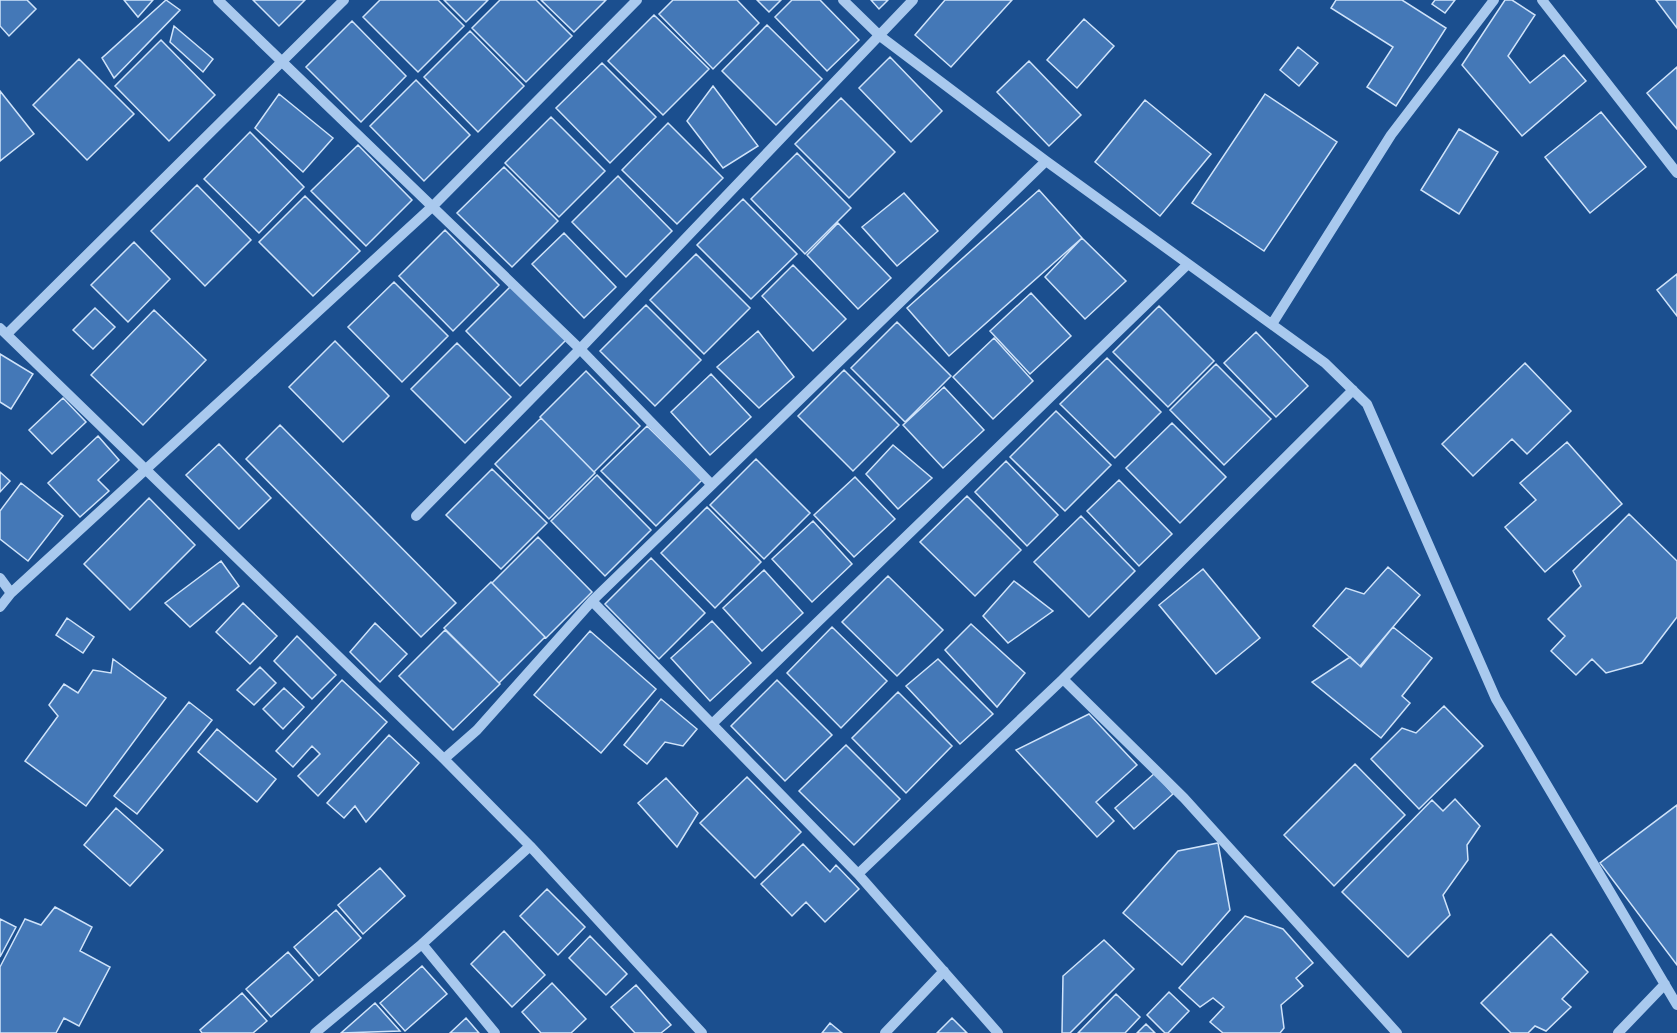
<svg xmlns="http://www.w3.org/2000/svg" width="1677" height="1033" font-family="'PT Sans',sans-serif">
<rect width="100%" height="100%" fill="#1b4f8f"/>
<path fill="#4478b7" stroke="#cfe3fa" stroke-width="1.5" d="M 0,0 L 27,0 L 36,9 L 9,36 L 0,26 Z
M 124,0 L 153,0 L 138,17 Z
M 166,0 L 180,10 L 114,78 L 102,58 Z
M 253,0 L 305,0 L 279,26 Z
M 380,0 L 438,0 L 464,26 L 418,72 L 363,17 Z
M 444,0 L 488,0 L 466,22 Z
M 500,0 L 536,0 L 572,36 L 526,82 L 472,28 Z
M 541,0 L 606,0 L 574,32 Z
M 673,0 L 737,0 L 759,23 L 713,69 L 659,14 Z
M 757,0 L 781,0 L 769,12 Z
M 792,0 L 820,0 L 859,40 L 827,71 L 775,17 Z
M 871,0 L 888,0 L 879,9 Z
M 945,0 L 1012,0 L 951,67 L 915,35 Z
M 1336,0 L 1402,0 L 1446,28 L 1396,106 L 1367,87 L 1393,47 L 1331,8 Z
M 1435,0 L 1455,0 L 1445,13 L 1432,4 Z
M 1505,0 L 1512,0 L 1535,15 L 1508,56 L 1530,83 L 1564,55 L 1586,81 L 1522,136 L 1462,65 Z
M 1656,0 L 1677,0 L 1677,28 Z
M 654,15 L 709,69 L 663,115 L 608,61 Z
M 1084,19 L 1114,46 L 1077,88 L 1047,60 Z
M 352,21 L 406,76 L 361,122 L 306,67 Z
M 767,25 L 822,79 L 776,125 L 722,71 Z
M 174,26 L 213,59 L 203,72 L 170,42 Z
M 470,31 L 524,86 L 478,132 L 424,77 Z
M 161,40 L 215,95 L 169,141 L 115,86 Z
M 1298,47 L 1318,63 L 1299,86 L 1280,70 Z
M 890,57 L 942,111 L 911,142 L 859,88 Z
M 79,59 L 134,114 L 87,160 L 33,105 Z
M 1029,61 L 1081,115 L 1049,146 L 997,92 Z
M 602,63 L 656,117 L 610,163 L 556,108 Z
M 1677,67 L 1677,129 L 1647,93 Z
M 416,80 L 470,135 L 424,181 L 370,126 Z
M 713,86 L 758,146 L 723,168 L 687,121 Z
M 0,91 L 34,134 L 0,161 Z
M 279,94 L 333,138 L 303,172 L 255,128 Z
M 1265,94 L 1337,142 L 1264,251 L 1192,203 Z
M 841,98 L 895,152 L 849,198 L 795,144 Z
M 1145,100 L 1211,154 L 1160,216 L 1095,162 Z
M 1601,112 L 1646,167 L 1590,213 L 1545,157 Z
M 551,117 L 605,171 L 559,217 L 505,163 Z
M 668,123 L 723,178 L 677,224 L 622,170 Z
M 1459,129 L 1498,152 L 1459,214 L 1421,190 Z
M 250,132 L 304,187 L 259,233 L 204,179 Z
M 358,145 L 412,200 L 366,246 L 311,191 Z
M 797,153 L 851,208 L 805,254 L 751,199 Z
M 504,167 L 558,221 L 512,267 L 457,213 Z
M 618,176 L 672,231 L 626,277 L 572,222 Z
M 197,185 L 251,240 L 205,286 L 151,231 Z
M 1039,190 L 1082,238 L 949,356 L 907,308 Z
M 904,193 L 938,231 L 897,266 L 862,227 Z
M 305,196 L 360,251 L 313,296 L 259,242 Z
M 743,199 L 797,254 L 751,299 L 697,245 Z
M 838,223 L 891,278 L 858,309 L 807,255 Z
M 445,230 L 499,285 L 453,331 L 399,276 Z
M 564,233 L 616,287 L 584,318 L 532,264 Z
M 1082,238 L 1126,281 L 1085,319 L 1045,277 Z
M 134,242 L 170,279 L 128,322 L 91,285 Z
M 696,254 L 750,308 L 704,354 L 650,300 Z
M 793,265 L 846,319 L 813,351 L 762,296 Z
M 1677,274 L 1677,316 L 1657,290 Z
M 394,282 L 448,336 L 402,382 L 348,327 Z
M 512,285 L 566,340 L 520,386 L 466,331 Z
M 1031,293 L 1071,336 L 1030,374 L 990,331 Z
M 646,305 L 701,360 L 655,406 L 600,351 Z
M 1159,306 L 1214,361 L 1168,407 L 1113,352 Z
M 95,308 L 115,327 L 93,349 L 73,330 Z
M 154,310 L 206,360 L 143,425 L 91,375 Z
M 897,322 L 951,376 L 905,422 L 851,368 Z
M 758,331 L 794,377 L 759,408 L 717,367 Z
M 1256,332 L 1308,386 L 1276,417 L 1224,363 Z
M 994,338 L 1033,381 L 993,419 L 953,377 Z
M 335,341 L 389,396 L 343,442 L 289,387 Z
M 457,343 L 511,397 L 465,443 L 411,389 Z
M 0,354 L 33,374 L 11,409 L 0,402 Z
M 1107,358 L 1161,412 L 1115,458 L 1060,404 Z
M 1525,363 L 1571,411 L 1527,454 L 1512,439 L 1473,476 L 1442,444 Z
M 1216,364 L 1271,419 L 1224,465 L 1170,410 Z
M 844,370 L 899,425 L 853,471 L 798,416 Z
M 586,371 L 640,426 L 594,472 L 540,417 Z
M 711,374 L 751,417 L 710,455 L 671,412 Z
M 944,387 L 984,430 L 943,468 L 903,425 Z
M 63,398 L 86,422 L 52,454 L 29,430 Z
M 1056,411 L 1111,465 L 1065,511 L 1010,457 Z
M 541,418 L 595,473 L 549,519 L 495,464 Z
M 1172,423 L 1226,477 L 1180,523 L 1126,468 Z
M 280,425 L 456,603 L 421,637 L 246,459 Z
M 647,426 L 702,480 L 656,526 L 601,471 Z
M 98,436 L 119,460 L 98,480 L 109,491 L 80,517 L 48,483 Z
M 1567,442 L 1622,504 L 1545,572 L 1505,527 L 1536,500 L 1520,483 Z
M 219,444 L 271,498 L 239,529 L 186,475 Z
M 893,445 L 932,478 L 898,509 L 866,474 Z
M 756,459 L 810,513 L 764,559 L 710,505 Z
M 1006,461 L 1058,515 L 1027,546 L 975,492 Z
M 492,469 L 547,523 L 501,569 L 446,515 Z
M 0,472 L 10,481 L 0,492 Z
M 597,475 L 651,530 L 605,576 L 551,521 Z
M 855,477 L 895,519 L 854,557 L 814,515 Z
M 1119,480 L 1172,534 L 1139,566 L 1087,511 Z
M 21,483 L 63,516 L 28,561 L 0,539 L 0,511 Z
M 967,496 L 1021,550 L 975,596 L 920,542 Z
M 149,498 L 195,545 L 130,610 L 84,564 Z
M 707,507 L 761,562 L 715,608 L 661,553 Z
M 1629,514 L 1677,561 L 1677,617 L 1642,663 L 1606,673 L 1592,659 L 1576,675 L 1551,651 L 1565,636 L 1548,619 L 1581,586 L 1573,571 Z
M 1081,516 L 1135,571 L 1089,617 L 1034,562 Z
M 813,521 L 852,564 L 812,602 L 772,559 Z
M 538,537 L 592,592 L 546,638 L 492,583 Z
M 651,558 L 705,613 L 659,659 L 605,604 Z
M 221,561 L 239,586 L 190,627 L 165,603 Z
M 1388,567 L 1420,595 L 1360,666 L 1313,626 L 1346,588 L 1364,594 Z
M 1203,569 L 1260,638 L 1216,674 L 1159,605 Z
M 764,570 L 803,613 L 762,651 L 723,608 Z
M 888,576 L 943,630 L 897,676 L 842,622 Z
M 1014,581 L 1053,611 L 1008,643 L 983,616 Z
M 491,582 L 545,637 L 499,683 L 444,628 Z
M 243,603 L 277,636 L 250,664 L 216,632 Z
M 67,618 L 94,637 L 83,653 L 56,635 Z
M 712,621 L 751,663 L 710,701 L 671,658 Z
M 375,623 L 407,654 L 380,682 L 350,652 Z
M 971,624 L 1025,673 L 997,707 L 945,650 Z
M 832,627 L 887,681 L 841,728 L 787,673 Z
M 1393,627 L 1432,658 L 1402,696 L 1410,703 L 1381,738 L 1312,682 L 1350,657 L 1361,667 Z
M 445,630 L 500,684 L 453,730 L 399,676 Z
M 590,631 L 656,689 L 601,753 L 534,695 Z
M 297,636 L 336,675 L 312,699 L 274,661 Z
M 113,659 L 166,698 L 86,806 L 25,761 L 58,716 L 49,705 L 64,684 L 78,693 L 93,670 L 111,673 Z
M 938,659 L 993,714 L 960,744 L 906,686 Z
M 260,667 L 276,683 L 254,705 L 237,690 Z
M 342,680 L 387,722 L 318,796 L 298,776 L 320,754 L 312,746 L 293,767 L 276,751 Z
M 777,680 L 832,735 L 785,781 L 731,726 Z
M 284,688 L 304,707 L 283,729 L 263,709 Z
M 898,692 L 952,746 L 906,793 L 852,738 Z
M 661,699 L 697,729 L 683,746 L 665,742 L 647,764 L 624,745 Z
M 189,702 L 212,720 L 137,814 L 114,796 Z
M 1444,706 L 1483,746 L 1419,809 L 1371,759 L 1402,728 L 1416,733 Z
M 1089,714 L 1137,765 L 1096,802 L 1114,821 L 1097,837 L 1016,750 Z
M 217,729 L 276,779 L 257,802 L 198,752 Z
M 389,735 L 419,763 L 366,822 L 355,806 L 344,818 L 327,803 Z
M 846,745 L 900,799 L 854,845 L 799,791 Z
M 1355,764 L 1405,815 L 1334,886 L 1284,835 Z
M 1155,773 L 1173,794 L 1134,829 L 1115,808 Z
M 747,777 L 801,832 L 755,878 L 700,823 Z
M 666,778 L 698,813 L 677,847 L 638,803 Z
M 1455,799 L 1480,826 L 1467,845 L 1468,860 L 1443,895 L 1450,915 L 1408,957 L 1342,892 L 1432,800 L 1443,811 Z
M 1677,805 L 1677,965 L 1600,863 Z
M 116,808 L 163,850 L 130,886 L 84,845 Z
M 1218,843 L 1230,910 L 1182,965 L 1123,913 L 1178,851 Z
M 803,844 L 830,872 L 836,865 L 859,889 L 825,922 L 806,902 L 792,916 L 761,884 Z
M 380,868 L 405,896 L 363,934 L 338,905 Z
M 547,889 L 585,927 L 558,955 L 520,916 Z
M 55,907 L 92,927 L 80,951 L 110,967 L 79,1026 L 64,1018 L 56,1033 L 0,1033 L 0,967 L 25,919 L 41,925 Z
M 336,910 L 361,938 L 319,976 L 294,947 Z
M 1245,916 L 1283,929 L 1313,963 L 1296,978 L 1303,986 L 1281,1005 L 1284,1028 L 1280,1033 L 1223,1033 L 1210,1022 L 1224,1007 L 1213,998 L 1200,1007 L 1179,988 Z
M 0,919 L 16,927 L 0,957 Z
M 504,931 L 545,975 L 512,1007 L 471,964 Z
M 1551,934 L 1588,972 L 1562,999 L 1571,1007 L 1546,1031 L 1535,1026 L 1528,1033 L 1511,1033 L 1481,1003 Z
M 590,936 L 627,974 L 606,995 L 569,958 Z
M 1104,940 L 1134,969 L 1070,1033 L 1062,1033 L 1063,976 Z
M 288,952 L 313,980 L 271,1017 L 246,989 Z
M 422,966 L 447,994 L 405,1031 L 380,1003 Z
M 552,983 L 586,1019 L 571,1033 L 541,1033 L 522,1012 Z
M 636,985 L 671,1025 L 661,1033 L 635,1033 L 611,1007 Z
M 1169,992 L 1189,1011 L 1168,1033 L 1165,1033 L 1147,1015 Z
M 242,993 L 267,1021 L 253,1033 L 202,1033 L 200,1030 Z
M 1116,994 L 1140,1017 L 1125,1033 L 1078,1033 Z
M 375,1003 L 400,1031 L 341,1033 Z
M 466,1018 L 479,1033 L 450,1033 Z
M 952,1018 L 967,1033 L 937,1033 Z
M 830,1023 L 842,1033 L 822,1033 Z
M 1146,1024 L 1155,1033 L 1137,1033 Z"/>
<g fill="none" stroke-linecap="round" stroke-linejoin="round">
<path stroke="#a9c9ee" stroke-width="10" d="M 218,0 L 580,349 L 711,484
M 843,0 L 880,36 L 1046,161 L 1325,363 L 1367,404 L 1496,699 L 1677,1005
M 1542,0 L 1677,173
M 1272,324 L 1391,135 L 1494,0
M 0,328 L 444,759 L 530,846 L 702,1033
M 7,334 L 344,0
M 416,516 L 580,349 L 913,0
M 0,578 L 11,593
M 592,601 L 858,874 L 998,1033
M 0,607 L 11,593 L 434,205 L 637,0
M 1063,679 L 1184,798 L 1397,1033
M 712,724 L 1188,264
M 444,759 L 477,730 L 592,601 L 1046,161
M 858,874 L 1063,679 L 1353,390
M 422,944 L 530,846
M 315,1033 L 422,944 L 495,1033
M 885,1033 L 944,971
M 1618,1033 L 1665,984"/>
</g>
</svg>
